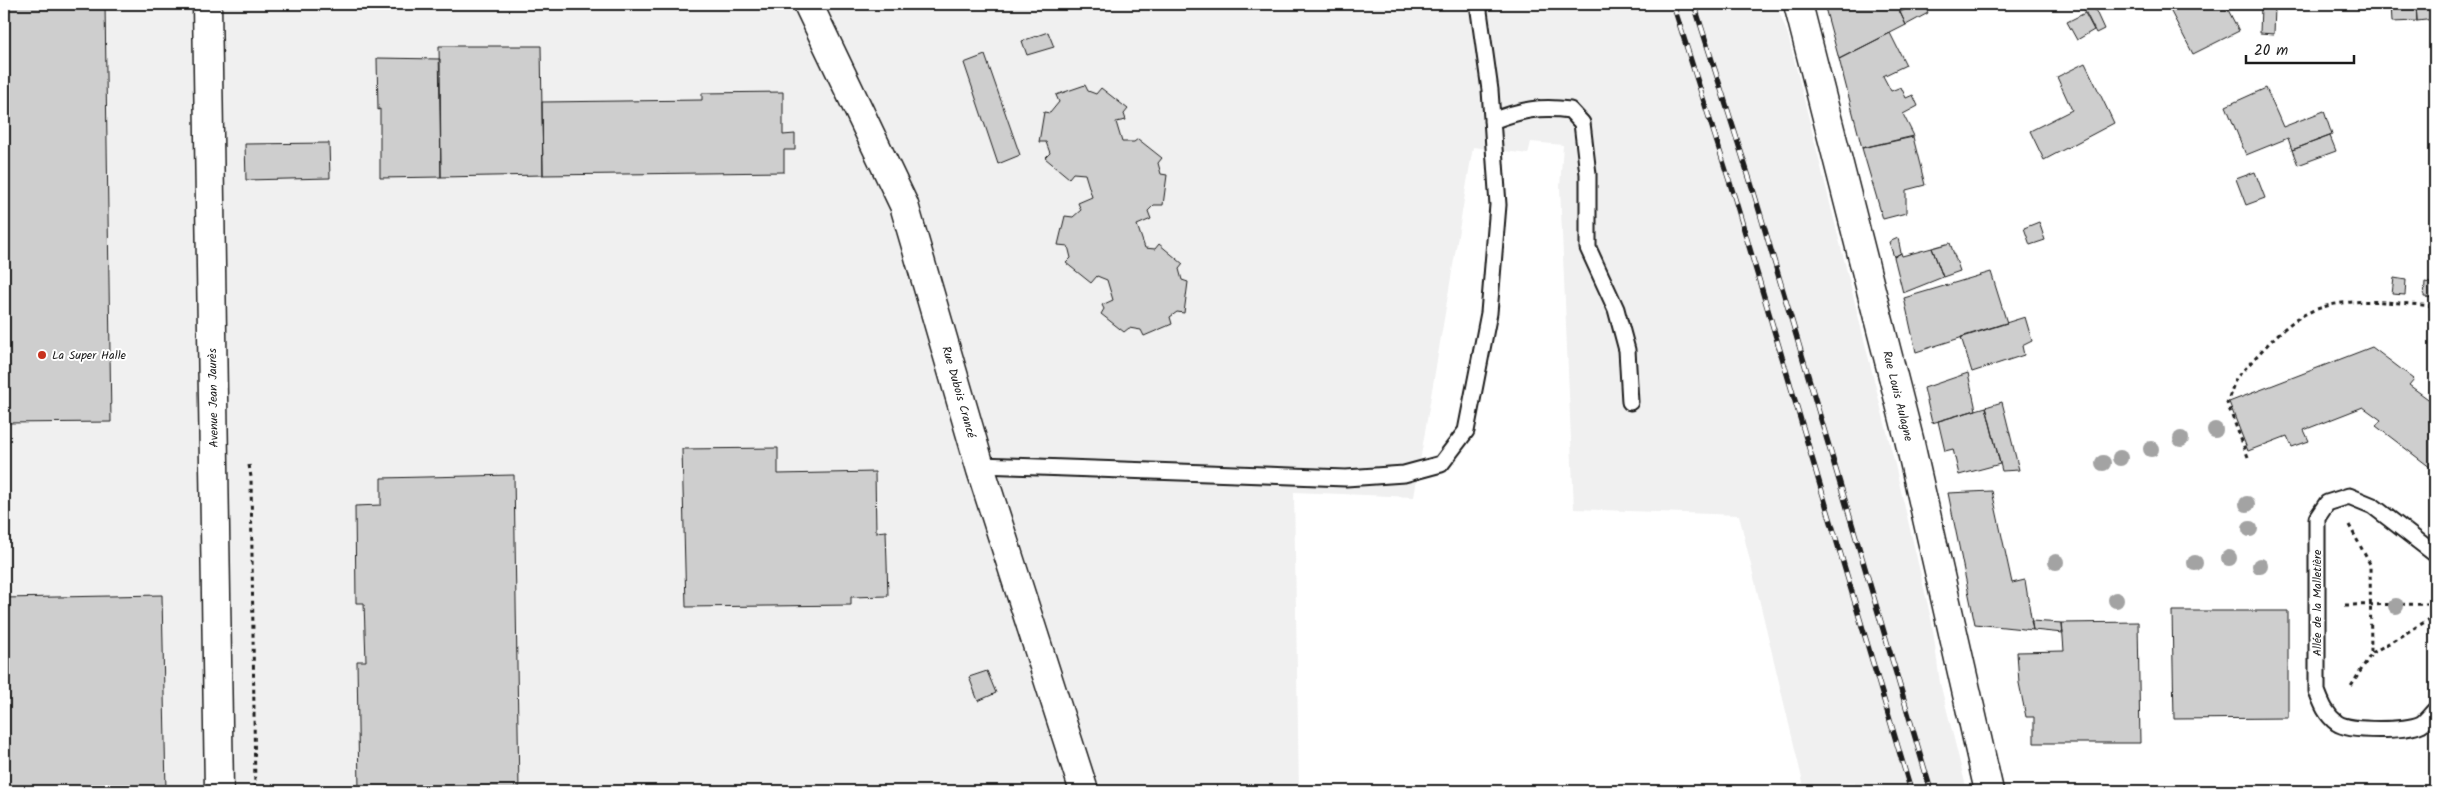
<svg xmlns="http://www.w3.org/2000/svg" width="2439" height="795" font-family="Kalam,sans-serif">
<rect width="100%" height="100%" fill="#fff"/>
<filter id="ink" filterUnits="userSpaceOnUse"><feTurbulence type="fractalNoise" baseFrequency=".02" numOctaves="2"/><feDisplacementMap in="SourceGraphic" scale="10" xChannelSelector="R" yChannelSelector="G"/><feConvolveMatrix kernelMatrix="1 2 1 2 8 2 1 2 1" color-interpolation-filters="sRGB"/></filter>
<g filter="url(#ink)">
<path fill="#f0f0f0" d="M 4,4 L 1776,4 L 1788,35 L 1891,448 L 1932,623 L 1940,683 L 1967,791 L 1858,791 L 1854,782 L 1805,791 L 1739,515 L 1574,509 L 1560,187 L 1563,145 L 1531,142 L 1528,154 L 1473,147 L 1414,497 L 1294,492 L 1299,791 L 4,791 Z"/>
<path fill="#cecece" stroke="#1c1c1c" d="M 4,4 L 105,4 L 111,422 L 4,423 Z
M 1824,4 L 1896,4 L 1906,25 L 1839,59 Z
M 1917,4 L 1924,4 L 1928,13 L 1906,25 L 1900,12 Z
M 2181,4 L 2225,4 L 2239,31 L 2193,54 L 2170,10 Z
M 2391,4 L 2416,4 L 2417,21 L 2392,22 Z
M 2416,4 L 2435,4 L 2435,19 L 2417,21 Z
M 2093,5 L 2104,29 L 2096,33 L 2084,9 Z
M 2261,6 L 2275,7 L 2274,34 L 2260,33 Z
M 2085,13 L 2094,30 L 2077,40 L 2067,22 Z
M 1048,32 L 1054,47 L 1027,55 L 1022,41 Z
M 1890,33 L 1906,65 L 1883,76 L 1891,91 L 1901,87 L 1906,98 L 1913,95 L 1918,106 L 1903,114 L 1914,136 L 1862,148 L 1839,59 Z
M 439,46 L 541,46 L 543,175 L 441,177 Z
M 985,55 L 1020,155 L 998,164 L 964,63 Z
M 377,58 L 440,59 L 441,177 L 380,178 L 380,109 L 378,110 Z
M 2085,63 L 2114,123 L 2044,160 L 2030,131 L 2072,110 L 2057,77 Z
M 1085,85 L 1088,91 L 1096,94 L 1101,88 L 1128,109 L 1124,114 L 1126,120 L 1116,122 L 1122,142 L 1134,142 L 1138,139 L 1162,158 L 1158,163 L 1161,174 L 1167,175 L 1163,205 L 1154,205 L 1148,211 L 1151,219 L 1137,225 L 1145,248 L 1155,249 L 1159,244 L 1183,264 L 1179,269 L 1182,280 L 1188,282 L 1184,313 L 1177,312 L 1170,317 L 1172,324 L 1144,336 L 1141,330 L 1129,328 L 1124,332 L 1101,314 L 1104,309 L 1102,305 L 1113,300 L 1107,280 L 1097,276 L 1091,283 L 1066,263 L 1071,258 L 1068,246 L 1058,245 L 1065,216 L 1073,217 L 1081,210 L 1078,203 L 1092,197 L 1085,174 L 1073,173 L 1069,178 L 1045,158 L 1050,153 L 1046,142 L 1039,142 L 1044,112 L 1050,113 L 1059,102 L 1056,95 Z
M 2266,88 L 2283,127 L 2324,111 L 2332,135 L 2292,150 L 2288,138 L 2246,155 L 2226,106 Z
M 783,92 L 783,135 L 795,134 L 795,150 L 784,150 L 784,172 L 543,175 L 542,102 L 702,100 L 702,93 Z
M 2330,136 L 2336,151 L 2298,165 L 2292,150 Z
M 1913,137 L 1925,185 L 1906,190 L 1906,213 L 1883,219 L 1862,148 Z
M 329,143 L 330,178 L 246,180 L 245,144 Z
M 2255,172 L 2265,198 L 2246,205 L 2236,179 Z
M 2039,222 L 2045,240 L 2030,245 L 2024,228 Z
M 1898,238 L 1901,253 L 1894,257 L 1889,242 Z
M 1950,243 L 1960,271 L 1943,277 L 1932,248 Z
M 1932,248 L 1943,277 L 1903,293 L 1894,257 L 1901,253 L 1902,256 Z
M 1991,272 L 2007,323 L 1916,352 L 1904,298 Z
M 2394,278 L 2406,280 L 2405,295 L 2392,294 Z
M 2425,282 L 2435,284 L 2435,298 L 2424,297 Z
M 2025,317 L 2032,341 L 2022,346 L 2024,355 L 1972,372 L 1961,337 Z
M 2372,347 L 2414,379 L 2409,385 L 2435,404 L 2435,471 L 2376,426 L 2381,420 L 2363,407 L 2304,430 L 2309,441 L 2292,447 L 2287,436 L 2248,451 L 2229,402 Z
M 1968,373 L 1976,410 L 1932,423 L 1924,388 Z
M 2002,402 L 2019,470 L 2002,471 L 1986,407 Z
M 1986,407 L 2000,464 L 1959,475 L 1953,449 L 1945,451 L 1938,421 Z
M 778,448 L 778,474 L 875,472 L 876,532 L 886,531 L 888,596 L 851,597 L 851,605 L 686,607 L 682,449 Z
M 514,475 L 519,791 L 359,791 L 357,661 L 366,661 L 364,603 L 356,603 L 355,506 L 381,505 L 381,478 Z
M 1992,491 L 2012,583 L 2025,580 L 2033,630 L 1975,624 L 1948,493 Z
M 162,595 L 166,791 L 4,791 L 4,598 Z
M 2172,611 L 2288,611 L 2288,718 L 2174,719 Z
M 2031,621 L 2062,623 L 2063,633 L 2033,630 Z
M 2138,622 L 2140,743 L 2034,743 L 2034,717 L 2026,717 L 2019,683 L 2017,652 L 2064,651 L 2062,623 Z
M 987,671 L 996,693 L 978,701 L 969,677 Z"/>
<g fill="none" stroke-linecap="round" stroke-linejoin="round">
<defs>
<path id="service" d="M 1492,121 C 1521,110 1539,106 1570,110 L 1582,123 L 1588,174 L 1588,248 L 1616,309 L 1627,350 L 1630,402
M 980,465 L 1346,478 L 1404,474 L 1441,464 L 1466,431 L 1489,313 L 1498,205 L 1490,90 L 1478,4
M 2435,554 L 2373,506 L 2349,496 L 2327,503 L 2317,518 L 2317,691 C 2322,704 2326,715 2337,723 C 2350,732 2407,731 2421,724 C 2426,721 2431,714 2435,710"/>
<path id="minor" d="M 808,4 L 904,205 L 981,470 L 1084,791"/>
<path id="tertiary" d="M 1798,4 L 1909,439 L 1989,791"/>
<path id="secondary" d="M 207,4 L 219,791"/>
</defs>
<use href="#service" stroke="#1c1c1c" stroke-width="19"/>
<use href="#minor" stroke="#1c1c1c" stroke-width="31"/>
<use href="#tertiary" stroke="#1c1c1c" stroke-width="31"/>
<use href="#secondary" stroke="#1c1c1c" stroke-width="31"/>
<path stroke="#1c1c1c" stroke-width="3" stroke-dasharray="4 4" stroke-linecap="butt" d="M 2248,457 L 2227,403 L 2236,378 C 2255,359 2272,337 2294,321 C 2335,292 2388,303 2435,306
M 249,465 L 251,477 L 255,791
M 2349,525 L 2370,564 L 2371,654 L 2350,688
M 2345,605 L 2435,604
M 2372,653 L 2435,616"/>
<use href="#service" stroke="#fff" stroke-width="15"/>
<use href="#minor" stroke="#fff" stroke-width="28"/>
<use href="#tertiary" stroke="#fff" stroke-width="28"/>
<use href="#secondary" stroke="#fff" stroke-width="28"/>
<defs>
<path id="rail" d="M 1673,4 L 1735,199 L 1911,791
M 1694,4 L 1754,193 L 1931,791"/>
</defs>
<use href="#rail" stroke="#1c1c1c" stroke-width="5.5"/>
<use href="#rail" stroke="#fff" stroke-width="4" stroke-dasharray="11" stroke-linecap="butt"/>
</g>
<g fill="#a3a3a3">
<circle cx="2215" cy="430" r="8"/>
<circle cx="2181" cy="439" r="8"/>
<circle cx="2151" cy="449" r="8"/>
<circle cx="2120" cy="458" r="8"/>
<circle cx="2103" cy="463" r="8"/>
<circle cx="2247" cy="504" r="8"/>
<circle cx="2250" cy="529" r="8"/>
<circle cx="2229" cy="558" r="8"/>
<circle cx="2056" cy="562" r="8"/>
<circle cx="2195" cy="563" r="8"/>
<circle cx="2260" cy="566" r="8"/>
<circle cx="2116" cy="600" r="8"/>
<circle cx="2396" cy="606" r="8"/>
</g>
</g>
<circle fill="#c8321e" stroke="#fff" stroke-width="2" cx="42" cy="355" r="5"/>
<g text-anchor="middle" stroke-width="4" stroke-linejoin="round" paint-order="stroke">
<g font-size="12" fill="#1c1c1c" stroke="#fff" text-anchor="start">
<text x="52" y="359">La Super Halle</text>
</g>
<g font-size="12" fill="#1c1c1c" stroke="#fff">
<text transform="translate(959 392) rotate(74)" y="4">Rue Dubois Crancé</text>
<text transform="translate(1898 396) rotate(76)" y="4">Rue Louis Aulagne</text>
<text transform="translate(213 398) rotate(-91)" y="4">Avenue Jean Jaurès</text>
<text transform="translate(2317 603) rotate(-90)" y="4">Allée de la Malletière</text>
</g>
</g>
<rect width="2439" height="795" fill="none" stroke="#fff" stroke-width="20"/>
<rect x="10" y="10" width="2419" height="775" fill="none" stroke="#1c1c1c" stroke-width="2" filter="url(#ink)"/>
<path d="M2246 55v8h108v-8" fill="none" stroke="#1c1c1c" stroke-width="2.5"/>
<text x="2254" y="55" font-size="15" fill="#1c1c1c" stroke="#ffffff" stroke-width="4" paint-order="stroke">20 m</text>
</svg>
